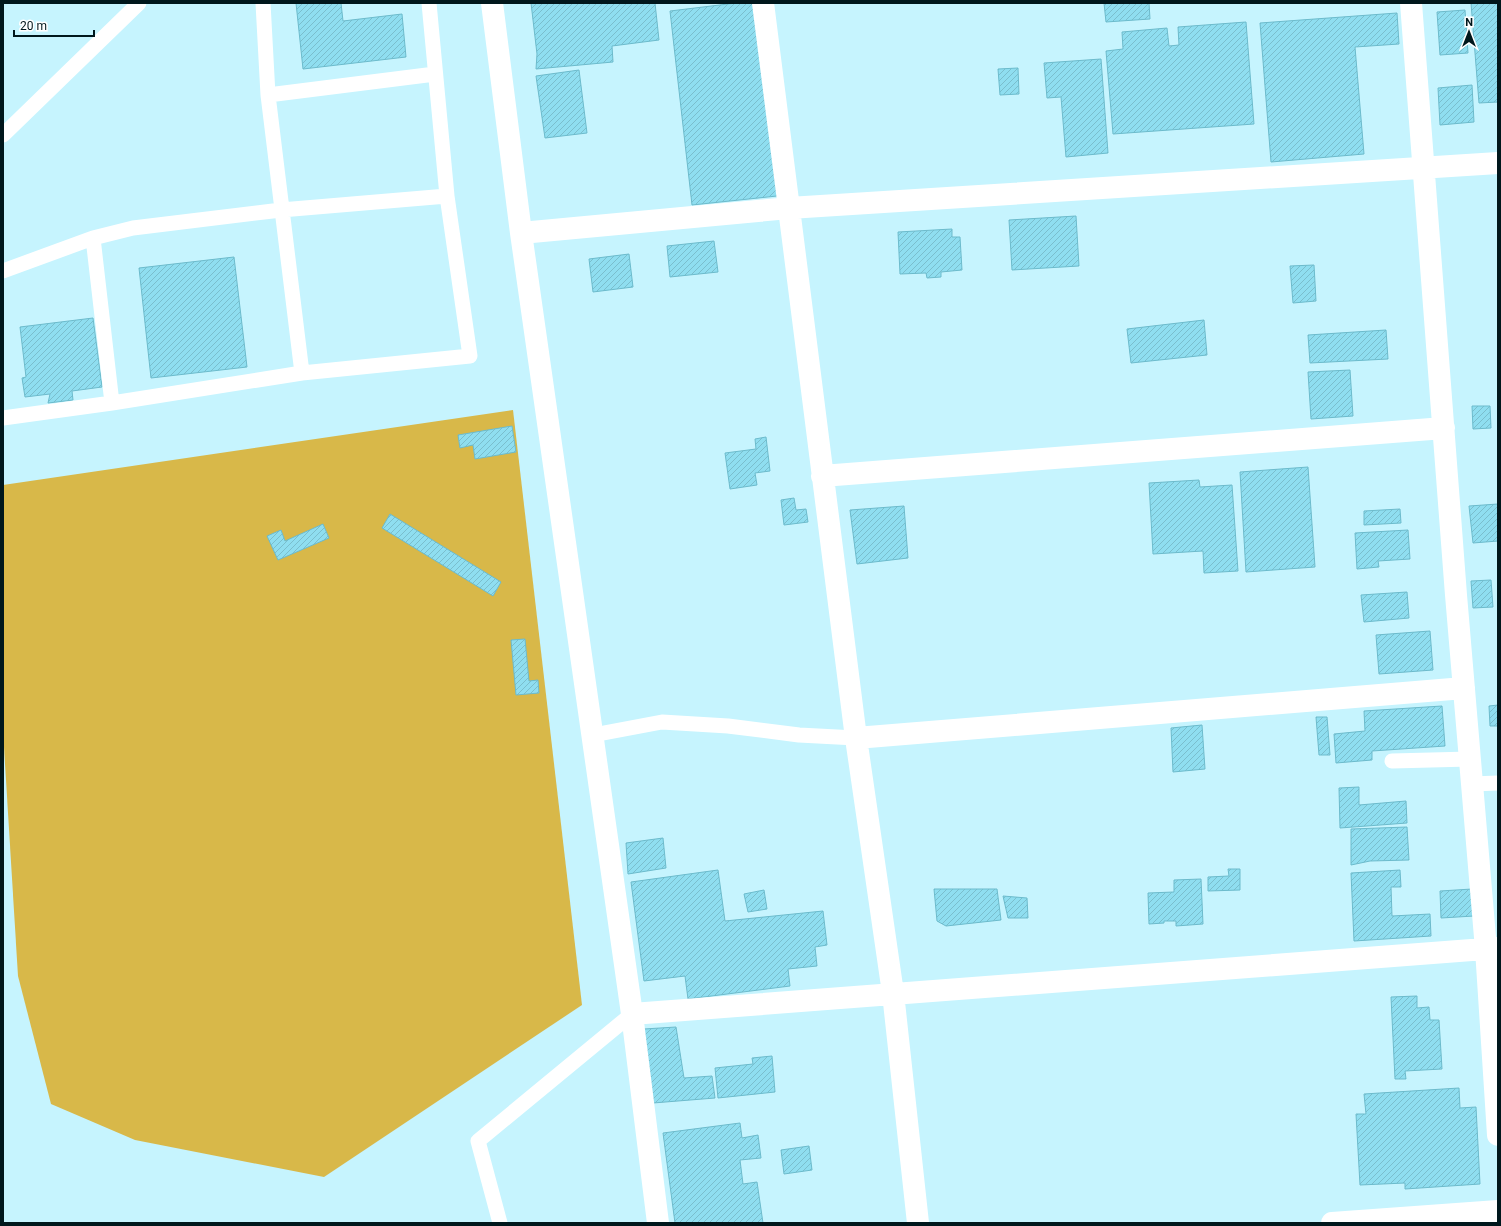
<svg xmlns="http://www.w3.org/2000/svg" width="1501" height="1226" font-family="Roboto,sans-serif">
<defs>
<pattern id="building-hatch" width="6" height="6" patternUnits="userSpaceOnUse"><rect width="6" height="6" fill="#8fdef0"/><path d="M-1 1l2-2M0 6l6-6M5 7l2-2" fill="none" stroke="#7abecd"/></pattern>
</defs>
<rect width="100%" height="100%" fill="#c6f4fe"/>
<path fill="#d8b849" d="M 513,410 L 582,1005 L 324,1177 L 135,1140 L 51,1104 L 18,976 L 3,731 L 3,485 Z"/>
<path fill="url(#building-hatch)" stroke="#6cbbcc" d="M 296,3 L 341,3 L 343,21 L 402,14 L 406,57 L 303,69 Z
M 531,3 L 655,3 L 659,40 L 612,46 L 613,62 L 536,69 L 537,54 Z
M 736,3 L 755,3 L 777,196 L 692,205 L 670,11 Z
M 1104,3 L 1149,3 L 1150,19 L 1106,22 Z
M 1471,3 L 1498,3 L 1498,102 L 1479,103 Z
M 1465,10 L 1468,53 L 1440,55 L 1437,12 Z
M 1397,13 L 1399,44 L 1355,47 L 1364,154 L 1271,162 L 1260,23 Z
M 1246,22 L 1254,124 L 1113,134 L 1106,51 L 1123,49 L 1122,32 L 1167,28 L 1169,46 L 1179,45 L 1178,27 Z
M 1101,59 L 1108,153 L 1066,157 L 1061,97 L 1047,98 L 1044,63 Z
M 1018,68 L 1019,94 L 1000,95 L 998,69 Z
M 579,70 L 587,133 L 545,138 L 536,76 Z
M 1472,85 L 1474,122 L 1440,125 L 1438,88 Z
M 1076,216 L 1079,266 L 1012,270 L 1009,220 Z
M 952,229 L 952,237 L 960,237 L 962,270 L 941,272 L 941,277 L 927,278 L 926,273 L 900,274 L 898,232 Z
M 714,241 L 718,272 L 670,277 L 667,246 Z
M 629,254 L 633,287 L 593,292 L 589,259 Z
M 234,257 L 247,367 L 151,378 L 139,268 Z
M 1314,265 L 1316,301 L 1293,303 L 1290,266 Z
M 93,318 L 102,387 L 72,391 L 73,400 L 48,403 L 50,394 L 25,397 L 22,378 L 26,377 L 20,327 Z
M 1204,320 L 1207,355 L 1131,363 L 1127,329 Z
M 1386,330 L 1388,359 L 1310,363 L 1308,335 Z
M 1350,370 L 1353,416 L 1311,419 L 1308,372 Z
M 1472,406 L 1490,406 L 1491,428 L 1473,429 Z
M 512,426 L 516,452 L 475,459 L 473,445 L 460,448 L 458,435 Z
M 766,437 L 770,471 L 755,473 L 757,485 L 730,489 L 725,453 L 756,449 L 755,439 Z
M 1308,467 L 1315,567 L 1246,572 L 1240,472 Z
M 1199,480 L 1200,487 L 1232,485 L 1238,571 L 1204,573 L 1203,551 L 1153,554 L 1149,483 Z
M 794,498 L 796,510 L 806,509 L 808,522 L 784,525 L 781,500 Z
M 1498,504 L 1498,541 L 1473,543 L 1469,506 Z
M 904,506 L 908,558 L 857,564 L 850,510 Z
M 1400,509 L 1401,523 L 1364,525 L 1364,511 Z
M 390,514 L 501,582 L 493,596 L 382,528 Z
M 323,524 L 329,538 L 278,560 L 267,536 L 281,530 L 285,541 Z
M 1408,530 L 1410,559 L 1378,561 L 1379,567 L 1357,569 L 1355,533 Z
M 1491,580 L 1493,607 L 1473,608 L 1471,581 Z
M 1407,592 L 1409,618 L 1364,622 L 1361,595 Z
M 1430,631 L 1433,670 L 1379,674 L 1376,635 Z
M 525,639 L 529,681 L 538,680 L 539,693 L 516,695 L 511,640 Z
M 1498,705 L 1498,726 L 1490,726 L 1489,706 Z
M 1442,706 L 1445,746 L 1372,751 L 1372,760 L 1336,763 L 1334,734 L 1365,731 L 1364,711 Z
M 1316,717 L 1327,717 L 1330,755 L 1319,755 Z
M 1202,725 L 1205,769 L 1173,772 L 1171,728 Z
M 1359,787 L 1359,805 L 1406,801 L 1407,823 L 1340,828 L 1339,788 Z
M 1407,827 L 1409,860 L 1370,861 L 1351,865 L 1351,829 Z
M 663,838 L 666,868 L 628,874 L 626,843 Z
M 1228,869 L 1240,869 L 1240,890 L 1208,891 L 1208,877 L 1229,876 Z
M 718,870 L 725,921 L 823,911 L 827,945 L 815,947 L 817,966 L 788,969 L 790,986 L 688,999 L 685,976 L 644,981 L 631,882 Z
M 1400,870 L 1401,887 L 1391,887 L 1392,916 L 1430,914 L 1431,936 L 1354,941 L 1351,873 Z
M 1201,879 L 1203,924 L 1176,926 L 1176,921 L 1164,921 L 1164,923 L 1149,924 L 1148,893 L 1174,892 L 1174,880 Z
M 934,889 L 997,889 L 1001,920 L 946,926 L 937,921 Z
M 1472,889 L 1474,916 L 1441,918 L 1440,891 Z
M 764,890 L 767,909 L 748,912 L 744,894 Z
M 1003,896 L 1027,898 L 1028,918 L 1008,918 Z
M 1417,996 L 1417,1008 L 1429,1007 L 1430,1020 L 1439,1020 L 1442,1069 L 1405,1071 L 1406,1079 L 1395,1079 L 1391,997 Z
M 676,1027 L 684,1078 L 712,1076 L 715,1098 L 653,1103 L 644,1029 Z
M 772,1056 L 775,1092 L 718,1098 L 715,1068 L 753,1064 L 752,1058 Z
M 1459,1088 L 1460,1108 L 1476,1107 L 1480,1184 L 1405,1189 L 1405,1183 L 1360,1185 L 1356,1114 L 1366,1114 L 1364,1094 Z
M 740,1123 L 742,1138 L 758,1135 L 761,1158 L 740,1160 L 743,1184 L 757,1182 L 763,1223 L 675,1223 L 663,1133 Z
M 809,1146 L 812,1170 L 784,1174 L 781,1150 Z"/>
<g fill="none" stroke-linecap="round" stroke-linejoin="round">
<path stroke="#fff" stroke-width="15" d="M 263,3 L 268,95 L 302,373
M 268,95 L 435,74
M 3,135 L 139,3
M 93,238 L 112,403
M 3,271 L 93,238 L 133,228 L 281,210 L 447,196
M 3,418 L 112,403 L 302,373 L 470,356 L 447,196 L 429,3
M 593,735 L 662,722 L 728,726 L 799,735 L 856,738
M 1392,761 L 1470,759
M 1472,784 L 1498,783
M 500,1223 L 478,1141 L 632,1014"/>
<path stroke="#fff" stroke-width="22" d="M 492,3 L 521,233 L 632,1014 L 658,1223
M 763,3 L 856,738 L 893,993 L 918,1223
M 1411,3 L 1456,595 L 1486,949 L 1498,1135
M 521,233 L 789,208 L 1498,163
M 822,476 L 1444,428
M 856,738 L 1464,688
M 632,1014 L 1498,948
M 1332,1223 L 1498,1211"/>
</g>
<rect width="1501" height="1226" fill="none" stroke="#00171c" stroke-width="8"/>
<g transform="translate(1469 32)" stroke="#ffffff" stroke-width="3" paint-order="stroke">
<path d="M0-3L7 15L0 10L-7 15Z" fill="#00171c"/>
<text y="-6" font-size="11" font-weight="bold" text-anchor="middle" fill="#00171c">N</text>
</g>
<path d="M14 30v6h80v-6" fill="none" stroke="#00171c" stroke-width="2"/>
<text x="20" y="30" font-size="12" fill="#00171c" stroke="#ffffff" stroke-width="3" paint-order="stroke">20 m</text>
</svg>
